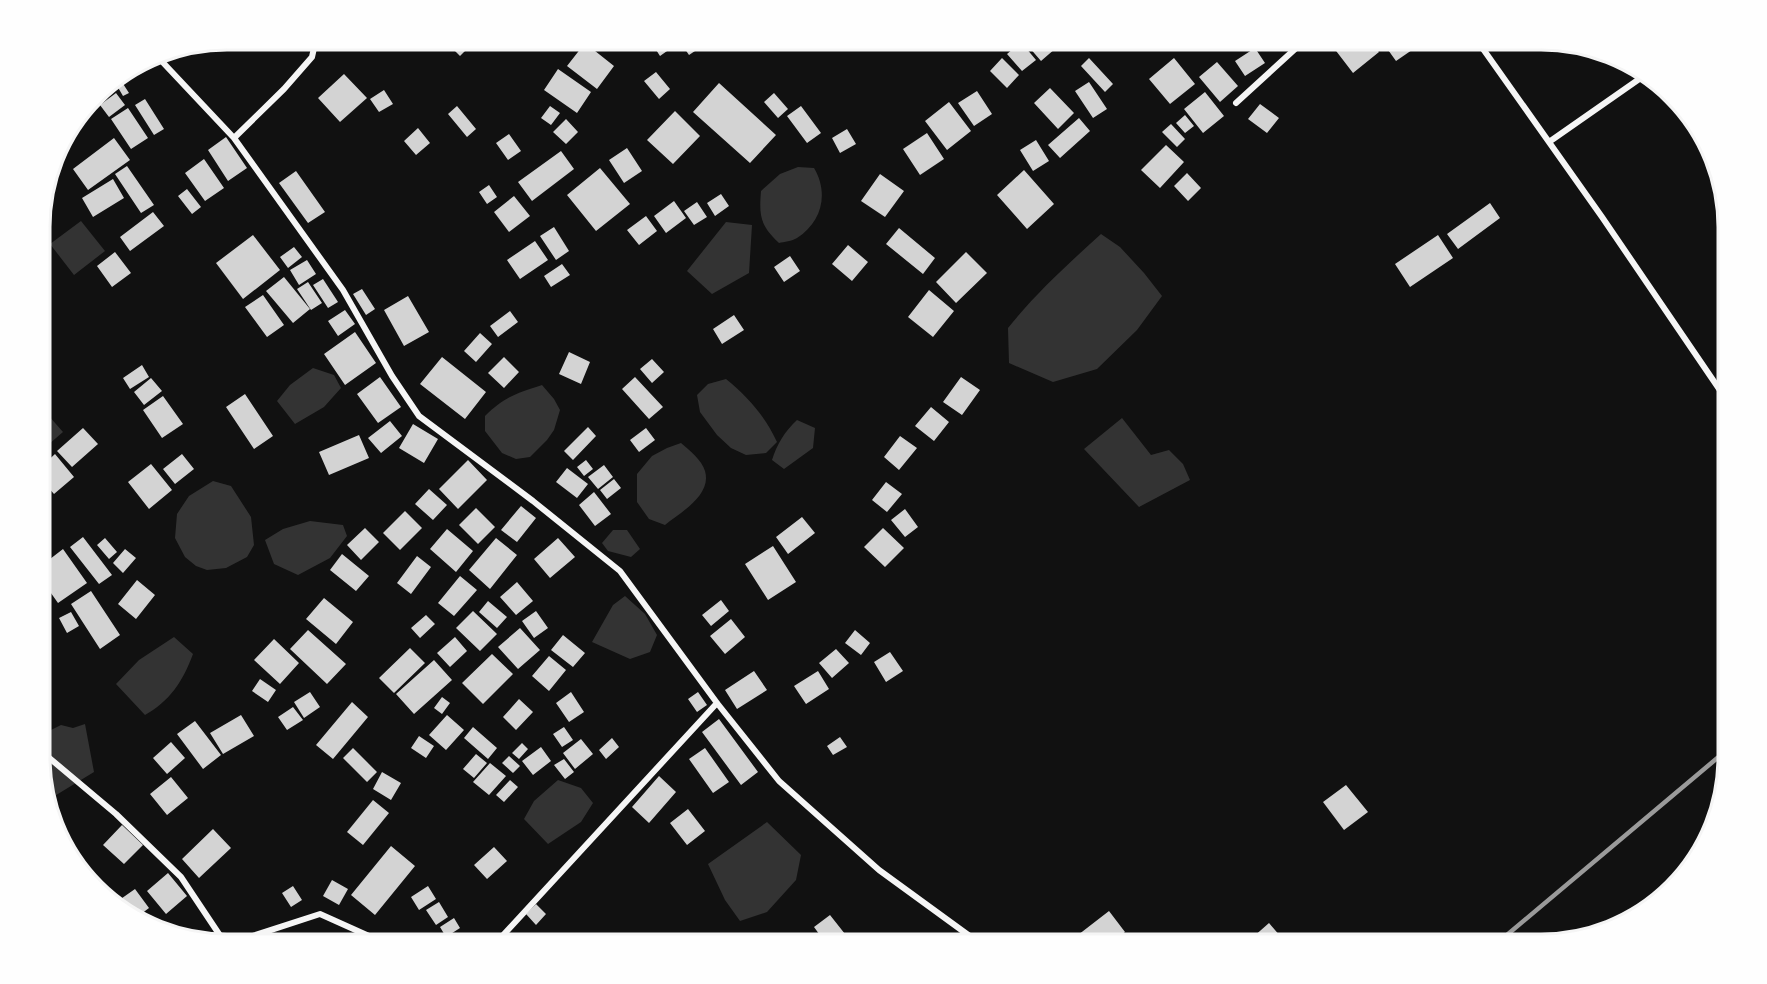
<svg xmlns="http://www.w3.org/2000/svg" width="1767" height="984" font-family="'Fira Sans Condensed',sans-serif">
<rect width="100%" height="100%" fill="#111"/>
<path fill="#333" d="M 798,167 L 814,168 C 829,193 822,222 797,238 C 792,241 784,242 779,243 C 760,225 759,216 761,191 L 780,174 Z
M 81,221 L 105,251 L 74,275 L 50,244 Z
M 726,222 L 752,225 L 749,273 L 712,294 L 687,271 Z
M 1101,234 L 1120,247 L 1144,273 L 1162,296 L 1137,330 L 1097,369 L 1053,382 L 1009,363 L 1008,328 C 1036,293 1068,264 1101,234 Z
M 313,368 L 334,375 L 341,388 L 324,407 L 295,424 L 277,401 L 290,385 Z
M 726,379 C 748,397 765,416 777,442 L 766,453 L 746,455 L 731,448 L 717,435 L 700,412 L 697,395 L 708,384 Z
M 542,385 L 554,399 L 560,410 L 554,430 L 547,440 L 530,457 L 516,459 L 502,453 L 485,431 L 485,416 C 504,397 517,393 542,385 Z
M 41,407 L 63,432 L 41,451 Z
M 1122,418 L 1151,455 L 1169,450 L 1183,464 L 1190,480 L 1139,507 L 1084,449 Z
M 797,420 L 815,428 L 813,448 L 784,469 L 772,460 C 777,444 785,431 797,420 Z
M 681,443 C 689,450 702,460 705,471 C 712,495 681,512 665,525 L 649,519 L 637,502 L 637,474 L 652,456 L 667,448 Z
M 213,481 L 231,486 L 251,517 L 254,545 L 247,557 L 226,568 L 207,570 L 196,566 L 185,557 L 175,538 L 177,514 L 189,496 Z
M 310,521 L 343,525 L 347,536 L 330,558 L 298,575 L 274,564 L 265,540 L 283,529 Z
M 613,530 L 627,530 L 640,549 L 631,557 L 608,551 L 602,543 Z
M 625,596 L 645,614 L 657,635 L 650,652 L 630,659 L 592,642 L 613,605 Z
M 174,637 L 193,654 C 183,681 170,701 145,715 L 116,684 L 139,660 Z
M 85,724 L 94,772 L 48,800 L 41,766 L 41,735 L 61,725 L 73,728 Z
M 558,780 L 581,788 L 593,803 L 581,822 L 548,844 L 524,819 L 534,801 Z
M 767,822 L 801,855 L 796,880 L 767,912 L 740,921 L 725,900 L 708,864 Z"/>
<path fill="#d3d3d3" d="M 443,39 L 474,39 L 476,40 L 460,56 Z
M 649,39 L 674,39 L 677,44 L 660,56 Z
M 678,39 L 713,39 L 689,55 Z
M 1022,39 L 1048,39 L 1056,48 L 1041,61 Z
M 1335,39 L 1368,39 L 1379,52 L 1353,73 L 1330,43 Z
M 1398,39 L 1404,39 L 1412,50 L 1396,61 L 1386,47 Z
M 1428,39 L 1452,39 L 1433,49 Z
M 1021,42 L 1036,60 L 1022,71 L 1007,54 Z
M 585,43 L 614,66 L 597,89 L 567,66 Z
M 1255,48 L 1265,63 L 1245,76 L 1235,61 Z
M 1002,58 L 1019,75 L 1007,88 L 990,71 Z
M 1089,58 L 1113,84 L 1105,92 L 1081,66 Z
M 1174,58 L 1195,84 L 1170,104 L 1149,79 Z
M 1217,62 L 1238,86 L 1220,102 L 1199,77 Z
M 558,69 L 591,92 L 577,113 L 544,90 Z
M 656,72 L 670,89 L 659,99 L 644,81 Z
M 344,74 L 367,98 L 340,122 L 318,98 Z
M 118,76 L 129,93 L 123,96 L 113,79 Z
M 1089,82 L 1107,109 L 1093,118 L 1075,91 Z
M 719,83 L 776,135 L 750,163 L 693,112 Z
M 105,84 L 108,89 L 92,100 L 103,86 Z
M 1050,88 L 1074,113 L 1058,129 L 1034,103 Z
M 384,90 L 393,104 L 379,112 L 370,99 Z
M 977,91 L 992,114 L 974,126 L 958,103 Z
M 1205,92 L 1224,116 L 1203,133 L 1184,109 Z
M 116,93 L 125,105 L 109,117 L 100,105 Z
M 774,93 L 788,109 L 778,118 L 764,102 Z
M 145,99 L 164,129 L 154,135 L 135,105 Z
M 949,102 L 971,131 L 947,150 L 925,121 Z
M 1260,104 L 1279,118 L 1267,133 L 1248,119 Z
M 457,106 L 476,129 L 467,137 L 448,114 Z
M 550,106 L 560,113 L 551,125 L 541,118 Z
M 801,106 L 821,133 L 807,143 L 787,116 Z
M 128,108 L 148,138 L 131,149 L 111,119 Z
M 675,111 L 700,136 L 673,164 L 647,140 Z
M 1185,115 L 1194,126 L 1185,133 L 1176,123 Z
M 1079,118 L 1090,131 L 1060,158 L 1048,145 Z
M 566,119 L 578,132 L 566,144 L 553,132 Z
M 1171,124 L 1185,139 L 1177,147 L 1162,132 Z
M 418,128 L 430,143 L 416,155 L 404,141 Z
M 847,129 L 856,144 L 840,153 L 832,138 Z
M 927,133 L 944,159 L 920,175 L 903,149 Z
M 509,134 L 521,151 L 508,160 L 496,143 Z
M 226,137 L 247,168 L 228,181 L 208,150 Z
M 114,138 L 130,160 L 88,190 L 73,169 Z
M 1036,140 L 1049,161 L 1033,171 L 1020,150 Z
M 1166,145 L 1184,162 L 1160,188 L 1141,170 Z
M 627,148 L 642,171 L 624,183 L 609,160 Z
M 561,151 L 574,169 L 532,201 L 518,182 Z
M 204,159 L 224,188 L 205,201 L 185,173 Z
M 127,166 L 154,205 L 141,213 L 115,174 Z
M 600,168 L 630,204 L 596,231 L 567,195 Z
M 1024,170 L 1054,204 L 1027,229 L 997,195 Z
M 296,171 L 325,212 L 308,223 L 279,183 Z
M 1187,173 L 1201,188 L 1188,201 L 1174,186 Z
M 880,174 L 904,191 L 885,217 L 861,201 Z
M 113,179 L 124,198 L 93,217 L 82,198 Z
M 489,185 L 497,197 L 487,204 L 479,192 Z
M 187,189 L 201,207 L 192,214 L 178,196 Z
M 721,194 L 729,206 L 715,216 L 707,203 Z
M 514,196 L 530,216 L 509,232 L 494,212 Z
M 674,201 L 686,218 L 666,233 L 654,216 Z
M 697,202 L 707,217 L 694,225 L 684,211 Z
M 1490,203 L 1500,218 L 1458,249 L 1447,234 Z
M 153,212 L 164,226 L 130,251 L 120,237 Z
M 646,216 L 657,231 L 639,245 L 627,230 Z
M 554,227 L 569,251 L 556,260 L 540,236 Z
M 899,228 L 935,258 L 923,274 L 886,244 Z
M 253,235 L 280,270 L 243,299 L 216,263 Z
M 1438,235 L 1453,258 L 1410,287 L 1395,264 Z
M 535,241 L 548,260 L 520,279 L 507,260 Z
M 848,245 L 868,262 L 852,281 L 832,264 Z
M 294,247 L 302,257 L 288,268 L 280,257 Z
M 115,252 L 131,273 L 112,287 L 97,266 Z
M 966,252 L 987,273 L 956,303 L 936,282 Z
M 790,256 L 800,271 L 784,282 L 774,267 Z
M 307,260 L 316,274 L 299,285 L 290,270 Z
M 562,264 L 570,275 L 551,287 L 544,276 Z
M 284,277 L 310,309 L 293,323 L 266,291 Z
M 323,279 L 338,302 L 328,308 L 313,285 Z
M 308,282 L 322,303 L 311,310 L 297,289 Z
M 362,289 L 375,309 L 366,315 L 353,294 Z
M 929,290 L 954,311 L 933,337 L 908,317 Z
M 263,295 L 284,325 L 267,337 L 245,307 Z
M 408,296 L 429,332 L 404,346 L 384,310 Z
M 345,310 L 355,324 L 338,336 L 328,321 Z
M 510,311 L 518,322 L 498,337 L 490,326 Z
M 734,315 L 744,330 L 722,344 L 713,329 Z
M 355,332 L 376,363 L 345,385 L 324,354 Z
M 480,333 L 492,344 L 476,362 L 464,351 Z
M 569,352 L 590,362 L 581,384 L 559,374 Z
M 442,357 L 486,392 L 465,419 L 420,384 Z
M 504,357 L 519,372 L 504,388 L 488,373 Z
M 652,359 L 664,372 L 652,383 L 640,369 Z
M 142,365 L 149,377 L 130,389 L 123,378 Z
M 380,377 L 401,407 L 378,423 L 357,394 Z
M 635,377 L 663,407 L 649,419 L 622,389 Z
M 961,377 L 980,390 L 962,415 L 943,402 Z
M 151,378 L 162,391 L 144,405 L 134,392 Z
M 245,394 L 273,436 L 254,449 L 226,407 Z
M 163,396 L 183,424 L 162,438 L 143,410 Z
M 931,407 L 949,422 L 934,441 L 915,426 Z
M 390,421 L 402,436 L 381,453 L 368,438 Z
M 413,424 L 438,439 L 424,463 L 399,448 Z
M 588,427 L 596,436 L 573,460 L 564,451 Z
M 83,428 L 98,444 L 72,467 L 57,451 Z
M 646,428 L 655,440 L 639,452 L 630,440 Z
M 359,435 L 369,458 L 329,475 L 319,452 Z
M 900,436 L 917,448 L 899,470 L 884,457 Z
M 55,454 L 74,477 L 54,494 L 41,479 L 41,467 Z
M 182,454 L 194,469 L 175,484 L 163,469 Z
M 468,460 L 487,480 L 458,509 L 439,489 Z
M 586,460 L 593,469 L 584,476 L 577,467 Z
M 151,464 L 172,490 L 149,509 L 128,482 Z
M 604,465 L 613,477 L 598,489 L 588,477 Z
M 567,468 L 588,484 L 577,498 L 556,482 Z
M 614,479 L 621,488 L 607,499 L 600,490 Z
M 886,482 L 902,494 L 887,512 L 872,500 Z
M 429,489 L 447,505 L 433,520 L 415,504 Z
M 41,490 L 50,501 L 41,509 Z
M 594,492 L 611,514 L 595,526 L 579,505 Z
M 521,506 L 536,518 L 517,542 L 501,530 Z
M 476,508 L 495,527 L 478,544 L 459,525 Z
M 905,509 L 918,527 L 905,537 L 891,520 Z
M 405,511 L 422,528 L 400,550 L 383,533 Z
M 802,517 L 815,533 L 788,554 L 776,537 Z
M 365,528 L 379,542 L 361,560 L 347,545 Z
M 883,528 L 904,548 L 885,567 L 864,547 Z
M 447,529 L 473,551 L 456,572 L 430,549 Z
M 83,537 L 112,575 L 99,584 L 70,547 Z
M 105,538 L 117,552 L 109,559 L 97,545 Z
M 496,538 L 517,555 L 490,589 L 469,570 Z
M 558,538 L 575,557 L 550,578 L 534,559 Z
M 773,546 L 796,582 L 768,600 L 745,564 Z
M 63,549 L 87,583 L 58,603 L 41,579 L 41,566 Z
M 125,549 L 136,558 L 123,573 L 113,563 Z
M 342,554 L 369,576 L 356,591 L 330,570 Z
M 417,556 L 431,567 L 411,594 L 397,583 Z
M 460,576 L 477,590 L 454,616 L 438,603 Z
M 137,580 L 155,595 L 136,619 L 118,604 Z
M 517,582 L 533,601 L 516,615 L 500,597 Z
M 91,591 L 120,635 L 100,649 L 71,604 Z
M 324,598 L 353,622 L 336,644 L 306,619 Z
M 721,600 L 729,611 L 711,626 L 702,615 Z
M 488,601 L 507,617 L 497,628 L 479,612 Z
M 473,611 L 497,634 L 480,651 L 456,628 Z
M 536,611 L 548,628 L 534,638 L 522,621 Z
M 71,612 L 79,626 L 67,633 L 59,618 Z
M 426,615 L 435,624 L 420,638 L 411,628 Z
M 731,619 L 745,637 L 725,654 L 710,636 Z
M 520,628 L 540,650 L 518,669 L 498,647 Z
M 308,630 L 346,664 L 327,684 L 290,649 Z
M 855,630 L 870,643 L 861,655 L 845,643 Z
M 563,635 L 585,653 L 573,667 L 551,650 Z
M 455,637 L 467,651 L 450,667 L 437,653 Z
M 274,639 L 299,663 L 280,684 L 254,660 Z
M 410,648 L 425,663 L 394,693 L 379,678 Z
M 836,649 L 849,663 L 832,678 L 819,663 Z
M 890,652 L 903,671 L 886,682 L 874,662 Z
M 492,654 L 513,674 L 483,704 L 462,683 Z
M 549,656 L 566,670 L 549,691 L 532,676 Z
M 434,660 L 452,680 L 414,714 L 396,694 Z
M 754,671 L 767,690 L 737,709 L 725,690 Z
M 818,671 L 829,689 L 806,704 L 794,686 Z
M 260,679 L 276,690 L 268,702 L 252,691 Z
M 310,692 L 320,707 L 304,718 L 294,702 Z
M 571,692 L 584,712 L 569,722 L 556,703 Z
M 698,692 L 707,705 L 697,712 L 688,699 Z
M 442,697 L 450,703 L 442,714 L 434,708 Z
M 519,699 L 533,712 L 516,730 L 503,717 Z
M 352,702 L 368,717 L 333,759 L 316,745 Z
M 293,707 L 303,720 L 287,730 L 278,717 Z
M 241,715 L 254,736 L 223,754 L 210,733 Z
M 447,715 L 464,730 L 446,750 L 429,735 Z
M 719,719 L 758,772 L 741,785 L 702,732 Z
M 195,721 L 221,755 L 203,769 L 177,734 Z
M 473,727 L 497,748 L 488,759 L 464,738 Z
M 564,727 L 573,740 L 562,747 L 553,734 Z
M 419,736 L 434,746 L 426,758 L 411,748 Z
M 840,737 L 847,747 L 833,755 L 827,746 Z
M 612,738 L 619,747 L 606,759 L 599,750 Z
M 581,739 L 593,754 L 575,769 L 563,753 Z
M 171,742 L 185,758 L 167,774 L 153,758 Z
M 522,743 L 528,749 L 519,759 L 512,753 Z
M 541,747 L 551,761 L 533,775 L 522,761 Z
M 353,748 L 377,772 L 367,782 L 343,758 Z
M 705,748 L 729,782 L 713,793 L 689,759 Z
M 476,754 L 487,763 L 474,778 L 463,769 Z
M 509,756 L 520,766 L 513,773 L 502,763 Z
M 564,759 L 574,772 L 565,779 L 554,765 Z
M 490,763 L 506,776 L 489,795 L 473,782 Z
M 382,772 L 401,783 L 391,800 L 373,789 Z
M 659,776 L 676,792 L 649,823 L 632,807 Z
M 171,777 L 188,798 L 167,815 L 150,794 Z
M 510,780 L 518,787 L 504,802 L 496,795 Z
M 1346,785 L 1368,812 L 1344,830 L 1323,802 Z
M 373,800 L 389,813 L 363,845 L 347,832 Z
M 688,809 L 705,831 L 687,845 L 670,823 Z
M 122,825 L 143,845 L 124,864 L 103,845 Z
M 213,829 L 231,848 L 199,878 L 182,859 Z
M 391,846 L 415,866 L 375,915 L 351,895 Z
M 494,847 L 507,861 L 487,879 L 474,865 Z
M 168,873 L 187,896 L 166,914 L 147,891 Z
M 332,880 L 348,889 L 339,905 L 323,896 Z
M 293,886 L 302,900 L 291,907 L 282,893 Z
M 428,886 L 436,899 L 419,910 L 411,897 Z
M 135,889 L 149,908 L 133,920 L 115,903 Z
M 439,902 L 448,917 L 436,925 L 426,910 Z
M 536,904 L 546,914 L 536,925 L 526,914 Z
M 1109,911 L 1125,932 L 1108,945 L 1065,945 Z
M 830,915 L 845,934 L 831,945 L 827,945 L 814,927 Z
M 454,918 L 460,928 L 446,937 L 440,927 Z
M 1269,923 L 1288,945 L 1244,945 Z
M 678,934 L 686,945 L 664,945 Z
M 290,935 L 298,945 L 283,945 L 281,942 Z"/>
<g fill="none" stroke-linecap="round" stroke-linejoin="round">
<path stroke="#f5f5f5" stroke-width="6" d="M 316,39 L 312,57 L 284,89 L 234,138 L 343,290 L 392,376 L 419,416 L 533,501 L 620,571 L 717,703 L 779,781 L 879,870 L 982,945
M 1476,39 L 1602,217 L 1728,402
M 154,53 L 234,138
M 1236,103 L 1306,39
M 1549,142 L 1645,75
M 41,751 L 116,814 L 181,877 L 221,937 L 228,942 L 234,942 L 320,914 L 389,945
M 494,945 L 717,703"/>
<path stroke="#9a9a9a" stroke-width="4.5" d="M 1495,945 L 1728,749"/>
</g>
<path d="M0 0H1767V984H0ZM227 50H1541A177 177 0 0 1 1718 227V757A177 177 0 0 1 1541 934H227A177 177 0 0 1 50 757V227A177 177 0 0 1 227 50Z" fill="#fefefe" fill-rule="evenodd"/>
<path fill="none" stroke="#f5f5f5" stroke-width="3" d="M227 50H1541A177 177 0 0 1 1718 227V757A177 177 0 0 1 1541 934H227A177 177 0 0 1 50 757V227A177 177 0 0 1 227 50Z"/>
</svg>
